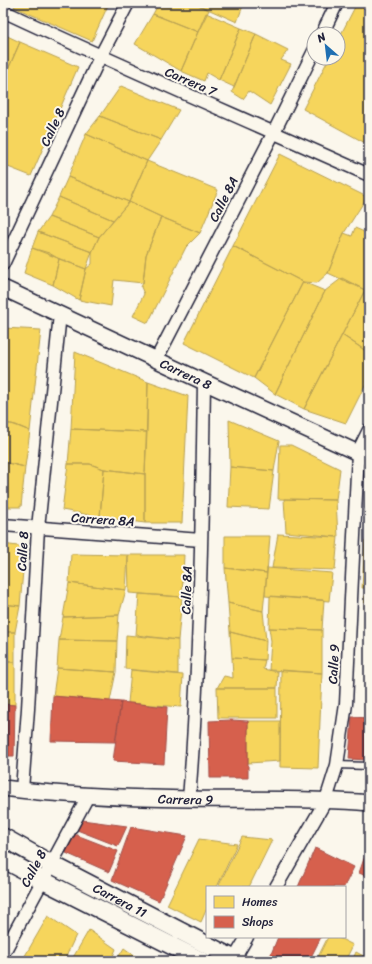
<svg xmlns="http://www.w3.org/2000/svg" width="372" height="964" font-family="Sriracha,sans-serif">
<rect width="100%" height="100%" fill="#fbf7ec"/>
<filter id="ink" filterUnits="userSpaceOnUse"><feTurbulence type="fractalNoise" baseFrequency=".025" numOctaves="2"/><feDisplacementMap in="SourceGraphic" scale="8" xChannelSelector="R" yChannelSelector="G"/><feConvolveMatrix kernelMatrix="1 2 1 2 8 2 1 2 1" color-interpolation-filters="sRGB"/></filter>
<g filter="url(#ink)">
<path fill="#f6d55c" stroke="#b69f52" d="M 16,3 L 109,3 L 92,41 L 14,7 Z
M 159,3 L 193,3 L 209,10 L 198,32 L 153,14 Z
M 194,3 L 244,3 L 237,22 Z
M 290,3 L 315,3 L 311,9 Z
M 357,3 L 369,3 L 369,145 L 303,109 L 329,58 L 338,58 L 338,40 Z
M 206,13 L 241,28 L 219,80 L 207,73 L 204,81 L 181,71 Z
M 153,14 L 198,32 L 181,71 L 135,44 Z
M 241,28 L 256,34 L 234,87 L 219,80 Z
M 3,34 L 20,42 L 3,81 Z
M 256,34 L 288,50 L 281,60 L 291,64 L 270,105 L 249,91 L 243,99 L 232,92 Z
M 20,42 L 78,67 L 31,176 L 3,165 L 3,81 Z
M 121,86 L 179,110 L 161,140 L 100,116 Z
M 100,116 L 161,140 L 147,161 L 86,134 Z
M 86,134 L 147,161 L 129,202 L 68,177 Z
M 280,154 L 367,197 L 344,233 L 328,273 L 317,283 L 303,282 L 233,246 Z
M 147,161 L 218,190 L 200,233 L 161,217 L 129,202 Z
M 68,177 L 129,202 L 113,220 L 59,197 Z
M 59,197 L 113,220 L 99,237 L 49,217 Z
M 129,202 L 161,217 L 146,255 L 143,283 L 114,280 L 111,306 L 79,300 L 86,269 L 92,264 L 92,252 L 99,237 Z
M 49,217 L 99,237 L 92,252 L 38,232 Z
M 161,217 L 200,233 L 186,247 L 148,323 L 133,316 L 144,294 L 141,287 L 143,283 L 146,255 Z
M 355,228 L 369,234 L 369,281 L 365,290 L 328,273 L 344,233 L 352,236 Z
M 38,232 L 92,252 L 86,269 L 32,248 Z
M 233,246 L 303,282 L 254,378 L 184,343 Z
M 32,248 L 49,253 L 59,259 L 53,285 L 24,273 Z
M 59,259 L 86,269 L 79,300 L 53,285 Z
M 342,278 L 365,290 L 304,409 L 275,394 L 325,291 Z
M 369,281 L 369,292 L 365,290 Z
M 303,282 L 325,291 L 275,394 L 254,378 Z
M 365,290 L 369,292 L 369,353 L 342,335 Z
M 3,328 L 41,330 L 30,431 L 12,424 L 3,423 Z
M 342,335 L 369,353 L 369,377 L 346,423 L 304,409 Z
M 75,352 L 148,382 L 147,432 L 71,429 Z
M 148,382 L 188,396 L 182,523 L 145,523 L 145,474 Z
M 229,420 L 279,441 L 274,471 L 230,467 Z
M 3,423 L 16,425 L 30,431 L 25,467 L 3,462 Z
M 71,429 L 147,432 L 145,474 L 104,469 L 90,464 L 68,464 Z
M 280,445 L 291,445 L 340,469 L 336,500 L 278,499 Z
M 3,462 L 25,467 L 21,507 L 3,507 Z
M 68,464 L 90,464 L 104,469 L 100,517 L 62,510 Z
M 230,467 L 274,471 L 269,509 L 228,507 Z
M 104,469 L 145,474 L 145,523 L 100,517 Z
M 284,499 L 336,500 L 338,537 L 286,532 Z
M 278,534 L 338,537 L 335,570 L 272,568 Z
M 225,536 L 270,536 L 267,573 L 225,568 Z
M 365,540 L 369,540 L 369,588 L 362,588 Z
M 3,544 L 25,547 L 20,606 L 3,604 Z
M 71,554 L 128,555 L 126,590 L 69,583 Z
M 128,555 L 184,555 L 182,597 L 129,593 Z
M 225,568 L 267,573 L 263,611 L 228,603 Z
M 267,568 L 332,573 L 329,601 L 265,596 Z
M 69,583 L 126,590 L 119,615 L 63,617 Z
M 365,592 L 369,592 L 369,629 L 364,629 Z
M 139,594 L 182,597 L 178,640 L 136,635 Z
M 270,596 L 324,600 L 322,630 L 269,628 Z
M 228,603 L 263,611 L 266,641 L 230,632 Z
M 3,604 L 20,606 L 15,632 L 3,632 Z
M 119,615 L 117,641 L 59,640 L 63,617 Z
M 269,628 L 322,630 L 322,673 L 269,670 L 271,641 Z
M 3,632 L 15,632 L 15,662 L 3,662 Z
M 230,632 L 266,641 L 265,660 L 232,658 Z
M 126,635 L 178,640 L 178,674 L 125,669 Z
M 59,640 L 117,641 L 116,672 L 57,668 Z
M 232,658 L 265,660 L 263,669 L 278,672 L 277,688 L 217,688 L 224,676 L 233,678 Z
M 3,662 L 15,662 L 15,705 L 3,704 Z
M 57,668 L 116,672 L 110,701 L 53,696 Z
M 131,670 L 183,675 L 181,707 L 128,703 Z
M 281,670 L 322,673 L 318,768 L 280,767 Z
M 217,688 L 277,688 L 277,718 L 218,718 Z
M 248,721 L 280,721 L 280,761 L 248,763 Z
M 242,837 L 272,840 L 249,887 L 224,887 L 219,885 Z
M 199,839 L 237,844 L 217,887 L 207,887 L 207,908 L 201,922 L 167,905 Z
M 48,916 L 76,935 L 64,961 L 22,961 Z
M 89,930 L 116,949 L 111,961 L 71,961 Z
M 328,937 L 337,937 L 353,945 L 345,961 L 316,961 Z
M 124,948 L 142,961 L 116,961 Z
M 356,952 L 369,959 L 369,961 L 352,961 Z"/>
<path fill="#d6604d" stroke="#a04d48" d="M 53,696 L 121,702 L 115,742 L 51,741 Z
M 121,702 L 167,707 L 164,764 L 113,761 Z
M 3,704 L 15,705 L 14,756 L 3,756 Z
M 352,717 L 369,718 L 369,760 L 349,759 Z
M 231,720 L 248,721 L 248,778 L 210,778 L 209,721 Z
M 82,820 L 127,826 L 118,846 L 77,830 Z
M 131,827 L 187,836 L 159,901 L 112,880 Z
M 74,834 L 118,851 L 109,872 L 66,853 Z
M 315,848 L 354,867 L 344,887 L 298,887 Z
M 366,853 L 369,855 L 369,877 L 359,873 Z
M 278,937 L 321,937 L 309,961 L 273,961 L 269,959 Z"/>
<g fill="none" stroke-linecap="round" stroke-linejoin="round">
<defs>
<path id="service" d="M 337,765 L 369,766"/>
<path id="minor" d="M 3,11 C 124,68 247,120 369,175
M 322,34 L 337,3
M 3,264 L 100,57 L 128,3
M 156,360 L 274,132 L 314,51
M 3,525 L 201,540
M 22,790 L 28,709 L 38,528 L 60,314
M 189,799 C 200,661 202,521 204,382
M 276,887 L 326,800 L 337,765 L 346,704 L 358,452 L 369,430
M 3,954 L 88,796
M 233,961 L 247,937"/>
<g id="tertiary">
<path id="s1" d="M 3,288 L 204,382 L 369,458"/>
<path id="s2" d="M 3,788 C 65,796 128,798 190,799 C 250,800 310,798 369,803"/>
</g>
<g id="secondary">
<path id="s3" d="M 3,837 L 51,864 L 238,961"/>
<path d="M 3,859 L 42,880 L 202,961"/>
</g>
</defs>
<use href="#service" stroke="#22223b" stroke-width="9"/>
<use href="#minor" stroke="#22223b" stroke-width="15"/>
<use href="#tertiary" stroke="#22223b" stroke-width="18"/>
<use href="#secondary" stroke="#22223b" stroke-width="20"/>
<use href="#service" stroke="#fbf7ec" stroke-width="6"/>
<use href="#minor" stroke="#fbf7ec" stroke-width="12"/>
<use href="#tertiary" stroke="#fbf7ec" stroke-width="15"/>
<use href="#secondary" stroke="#fbf7ec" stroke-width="17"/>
</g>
</g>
<g text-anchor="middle" stroke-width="4" stroke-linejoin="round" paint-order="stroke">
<g font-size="13" fill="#22223b" stroke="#fbf7ec">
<text transform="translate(191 81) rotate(23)" y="5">Carrera 7</text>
<text transform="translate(52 127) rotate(-65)" y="5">Calle 8</text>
<text transform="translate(223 199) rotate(-63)" y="5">Calle 8A</text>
<text dy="5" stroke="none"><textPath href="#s1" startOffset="202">Carrera 8</textPath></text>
<text transform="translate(103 519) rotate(4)" y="5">Carrera 8A</text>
<text transform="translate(22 551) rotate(-87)" y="5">Calle 8</text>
<text transform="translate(186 590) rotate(-88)" y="5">Calle 8A</text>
<text transform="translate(333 664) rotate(-87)" y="5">Calle 9</text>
<text dy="5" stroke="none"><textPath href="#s2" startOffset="183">Carrera 9</textPath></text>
<text transform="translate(33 868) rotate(-62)" y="5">Calle 8</text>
<text dy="5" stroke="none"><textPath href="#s3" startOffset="133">Carrera 11</textPath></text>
</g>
</g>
<rect width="372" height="964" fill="none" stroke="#fbf7ec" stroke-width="16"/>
<rect x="8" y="8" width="356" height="948" fill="none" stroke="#22223b" stroke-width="1.5" filter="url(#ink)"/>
<rect x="206" y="886" width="140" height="52" fill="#fbf7ec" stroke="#a4a2a5"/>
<rect x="214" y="896" width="20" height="12" fill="#f6d55c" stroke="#a4a2a5"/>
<text x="242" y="906" font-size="12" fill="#22223b">Homes</text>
<rect x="214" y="916" width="20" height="12" fill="#d6604d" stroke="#a4a2a5"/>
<text x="242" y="926" font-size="12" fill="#22223b">Shops</text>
<g transform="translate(326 46) rotate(332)"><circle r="19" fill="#fbf7ec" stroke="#a4a2a5"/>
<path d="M0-3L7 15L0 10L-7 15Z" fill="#1f6fb2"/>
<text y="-6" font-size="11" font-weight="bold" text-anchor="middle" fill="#22223b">N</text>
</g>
</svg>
